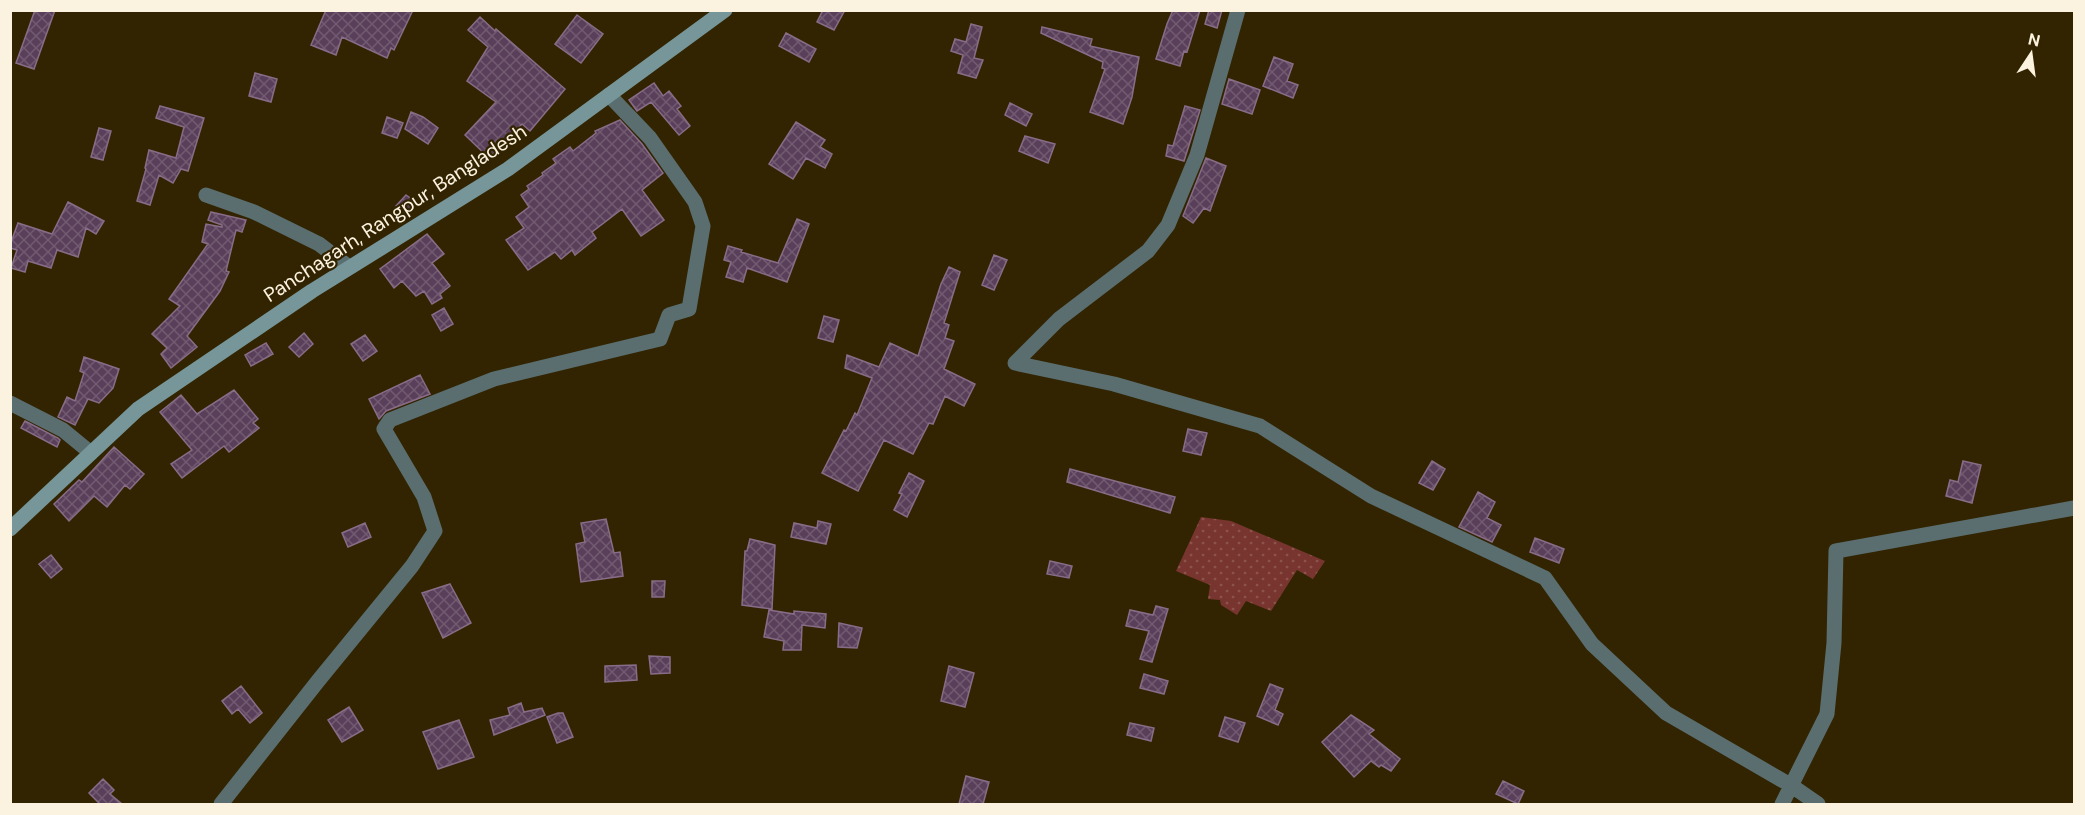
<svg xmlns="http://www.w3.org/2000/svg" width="2085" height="815" font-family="'DM Sans',sans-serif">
<defs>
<pattern id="grass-dots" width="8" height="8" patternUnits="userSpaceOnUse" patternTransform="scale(1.5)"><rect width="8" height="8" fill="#78352f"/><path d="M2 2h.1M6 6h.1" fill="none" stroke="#8c534d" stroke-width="1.8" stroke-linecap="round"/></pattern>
<pattern id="building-cross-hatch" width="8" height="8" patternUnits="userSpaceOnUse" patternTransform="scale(1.5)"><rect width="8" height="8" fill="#593f59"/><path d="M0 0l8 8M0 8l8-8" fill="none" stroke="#725b71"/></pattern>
</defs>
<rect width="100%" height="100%" fill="#322401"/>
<path fill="url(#grass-dots)" d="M 1201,517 L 1231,521 L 1325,561 L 1313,579 L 1297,570 L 1271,611 L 1246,601 L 1237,615 L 1221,605 L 1220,600 L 1208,599 L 1210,585 L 1176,571 Z"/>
<path fill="url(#building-cross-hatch)" stroke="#896d88" stroke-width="1.5" d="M 35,10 L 55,10 L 34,69 L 16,63 Z
M 326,10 L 413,10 L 394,50 L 391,48 L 387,58 L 342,37 L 336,55 L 311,45 Z
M 823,10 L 845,10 L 834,30 L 817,22 Z
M 1173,10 L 1200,10 L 1187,52 L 1184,51 L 1180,66 L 1156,59 L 1167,24 Z
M 1209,10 L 1222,10 L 1217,28 L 1205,24 Z
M 577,15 L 603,34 L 581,63 L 555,44 Z
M 480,17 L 495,31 L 496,29 L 565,89 L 530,131 L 522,124 L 489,158 L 465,135 L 496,102 L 467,81 L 488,47 L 468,30 Z
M 971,24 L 982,27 L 974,58 L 983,60 L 976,78 L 958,73 L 963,55 L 951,51 L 955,39 L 966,42 Z
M 1042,27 L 1092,39 L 1090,46 L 1139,57 L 1132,97 L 1123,124 L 1090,112 L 1105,69 L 1102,68 L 1103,62 L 1041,33 Z
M 786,33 L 816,49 L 809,62 L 779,46 Z
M 1274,57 L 1293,64 L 1287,81 L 1298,85 L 1293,98 L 1263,86 Z
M 255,73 L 277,79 L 271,102 L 249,96 Z
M 1229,79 L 1260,90 L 1252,114 L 1222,104 Z
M 654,83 L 663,96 L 669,91 L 681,106 L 677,109 L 690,126 L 679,135 L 651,102 L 637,111 L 629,100 Z
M 1010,103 L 1032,114 L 1026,126 L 1005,115 Z
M 160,106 L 204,118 L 188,171 L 181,169 L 173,183 L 159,175 L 150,205 L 137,201 L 146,169 L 145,168 L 149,150 L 176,158 L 184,127 L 156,118 Z
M 1185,106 L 1200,110 L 1184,161 L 1166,156 L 1168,145 L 1173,146 Z
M 411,112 L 423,117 L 438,128 L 428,144 L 405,129 Z
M 387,117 L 403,123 L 397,138 L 382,133 Z
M 620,120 L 642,144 L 663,173 L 642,190 L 664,220 L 641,236 L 622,209 L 592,232 L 596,238 L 575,255 L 572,250 L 561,259 L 555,252 L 528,270 L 506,240 L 524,228 L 516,217 L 529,207 L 521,195 L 529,189 L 527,186 L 543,175 L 542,173 L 556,163 L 553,159 L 570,147 L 573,151 L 596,133 L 595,131 Z
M 796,122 L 825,140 L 820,147 L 832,154 L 825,168 L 806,158 L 793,179 L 769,164 Z
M 99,128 L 111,131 L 103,160 L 91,157 Z
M 1025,136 L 1055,144 L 1048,163 L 1019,151 Z
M 1206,158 L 1226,166 L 1210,211 L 1204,208 L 1193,223 L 1183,216 Z
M 406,195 L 416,202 L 407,214 L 396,206 Z
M 68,202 L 104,221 L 96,234 L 86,228 L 78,257 L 57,250 L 51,268 L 28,261 L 25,272 L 11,268 L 17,250 L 10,248 L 10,245 L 18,223 L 52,234 Z
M 211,212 L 246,220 L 242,232 L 236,230 L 226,271 L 229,272 L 220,291 L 187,336 L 197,347 L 171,368 L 161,354 L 167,348 L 152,334 L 180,306 L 169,299 L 208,244 L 202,242 L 206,224 L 222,227 L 222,225 L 208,220 Z
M 797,219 L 809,224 L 787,282 L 747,268 L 743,282 L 726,277 L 731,262 L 724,260 L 728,246 L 742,250 L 741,252 L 778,263 Z
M 427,234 L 444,254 L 432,263 L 450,286 L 440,294 L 442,298 L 432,304 L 424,291 L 416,296 L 402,281 L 394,288 L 380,269 Z
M 994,255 L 1007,260 L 994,290 L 982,285 Z
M 949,267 L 960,272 L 944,323 L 949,325 L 945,338 L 954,341 L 944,369 L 975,384 L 964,406 L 945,396 L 933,424 L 929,423 L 913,454 L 884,440 L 858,491 L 822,473 L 844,430 L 846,431 L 855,413 L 857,415 L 872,378 L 845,368 L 847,355 L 879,367 L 890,343 L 918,356 L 941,284 Z
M 444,308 L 453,324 L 441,331 L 432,315 Z
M 824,316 L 839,320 L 833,342 L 818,338 Z
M 304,333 L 313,344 L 299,357 L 289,347 Z
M 365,335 L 377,351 L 363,361 L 351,344 Z
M 266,343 L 273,354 L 251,366 L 245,355 Z
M 84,357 L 119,369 L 113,388 L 99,403 L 88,399 L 75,425 L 58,417 L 67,397 L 75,401 L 84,373 L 80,371 Z
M 420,375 L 430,394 L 386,411 L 379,419 L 369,399 Z
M 234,390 L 258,419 L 253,423 L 259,428 L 229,452 L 224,446 L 182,478 L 171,464 L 192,450 L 160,412 L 181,395 L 197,414 Z
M 25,421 L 58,438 L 60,440 L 57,447 L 21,428 Z
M 1188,429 L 1207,433 L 1201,455 L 1183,451 Z
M 114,447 L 144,474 L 130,489 L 125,485 L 107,507 L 94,496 L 69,521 L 54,504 L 79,480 L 82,482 Z
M 1432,461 L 1445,469 L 1433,490 L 1419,483 Z
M 1963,461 L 1981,465 L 1972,503 L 1946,496 L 1950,480 L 1958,482 Z
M 1070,469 L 1175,497 L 1170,513 L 1067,482 Z
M 909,473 L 924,481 L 907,517 L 894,510 L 902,494 L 899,493 Z
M 1478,492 L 1495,502 L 1487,518 L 1501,525 L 1492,542 L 1459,527 Z
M 606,519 L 614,553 L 620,552 L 623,576 L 581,582 L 576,544 L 585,542 L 581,523 Z
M 818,521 L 831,524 L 826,544 L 791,537 L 794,523 L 817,528 Z
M 365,523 L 371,537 L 348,547 L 342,533 Z
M 1535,538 L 1564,549 L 1559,563 L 1530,552 Z
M 750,539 L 775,545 L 772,609 L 742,605 L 745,551 L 747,551 Z
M 51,555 L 62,569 L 51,578 L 39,564 Z
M 1050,561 L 1072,566 L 1069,578 L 1047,574 Z
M 652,581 L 665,581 L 664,597 L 652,597 Z
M 450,584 L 471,623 L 443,638 L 422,593 Z
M 1156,606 L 1168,609 L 1152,662 L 1140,659 L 1149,631 L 1126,626 L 1130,610 L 1153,615 Z
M 769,610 L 794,614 L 794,611 L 826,614 L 825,628 L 802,625 L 801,650 L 783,650 L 784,641 L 764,637 Z
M 839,623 L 862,628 L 857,648 L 838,647 Z
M 649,656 L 670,657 L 670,673 L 651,674 Z
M 636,665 L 637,680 L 605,682 L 605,666 Z
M 949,666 L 974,673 L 965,707 L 941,701 Z
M 1144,674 L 1168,681 L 1164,694 L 1140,688 Z
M 1270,684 L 1283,689 L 1275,710 L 1283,714 L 1278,725 L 1257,716 Z
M 241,686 L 262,713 L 250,723 L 238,709 L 232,714 L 222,701 Z
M 521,703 L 524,712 L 542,708 L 545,715 L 494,735 L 490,720 L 510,715 L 508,708 Z
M 349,707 L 363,730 L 342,742 L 328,720 Z
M 558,713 L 563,713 L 573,737 L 557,743 L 547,717 Z
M 1351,715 L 1374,730 L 1369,734 L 1400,759 L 1391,771 L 1381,765 L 1379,767 L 1371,761 L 1354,777 L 1322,742 Z
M 1225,717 L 1245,723 L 1238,742 L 1219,736 Z
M 459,720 L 474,757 L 438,769 L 423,732 Z
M 1130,723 L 1154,728 L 1151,741 L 1127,735 Z
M 966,776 L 989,782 L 983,804 L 959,804 Z
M 103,779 L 114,790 L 110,794 L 122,804 L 100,804 L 89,793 Z
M 1503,781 L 1524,791 L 1518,804 L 1496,794 Z"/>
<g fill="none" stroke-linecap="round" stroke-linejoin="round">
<path stroke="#5a6e70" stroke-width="15" d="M 1238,10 L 1197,155 L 1168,225 L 1148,251 L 1059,319 L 1015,363 L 1114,384 L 1260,426 L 1371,496 L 1545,578 L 1592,644 L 1666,713 L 1792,786 L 1818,804
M 206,195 L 254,212 L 319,244 L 349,267
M 10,403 L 63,430 L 91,453
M 221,804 L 318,681 L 412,566 L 435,531 L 424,497 L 384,429 L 390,420 L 494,379 L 660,339 L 669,315 L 689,309 L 703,226 L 695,202 L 650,138 L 609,95
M 1782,804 L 1827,714 L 1834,643 L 1836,551 L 2074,508"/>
<path stroke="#76969a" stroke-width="15" d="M 10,529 L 138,409 L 312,291 L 508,169 L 725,10"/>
</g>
<g text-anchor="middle" stroke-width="4.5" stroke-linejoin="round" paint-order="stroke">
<g font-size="20" fill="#fbf3e0" stroke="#322401">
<text transform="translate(395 213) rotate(-33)" y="7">Panchagarh, Rangpur, Bangladesh</text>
</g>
</g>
<rect width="2085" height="815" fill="none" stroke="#fbf3e0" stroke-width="24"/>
<g transform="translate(2031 54) rotate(13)" stroke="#322401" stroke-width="4.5" paint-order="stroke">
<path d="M0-4.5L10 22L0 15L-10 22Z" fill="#fbf3e0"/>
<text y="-9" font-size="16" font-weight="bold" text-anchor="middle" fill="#fbf3e0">N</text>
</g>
</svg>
